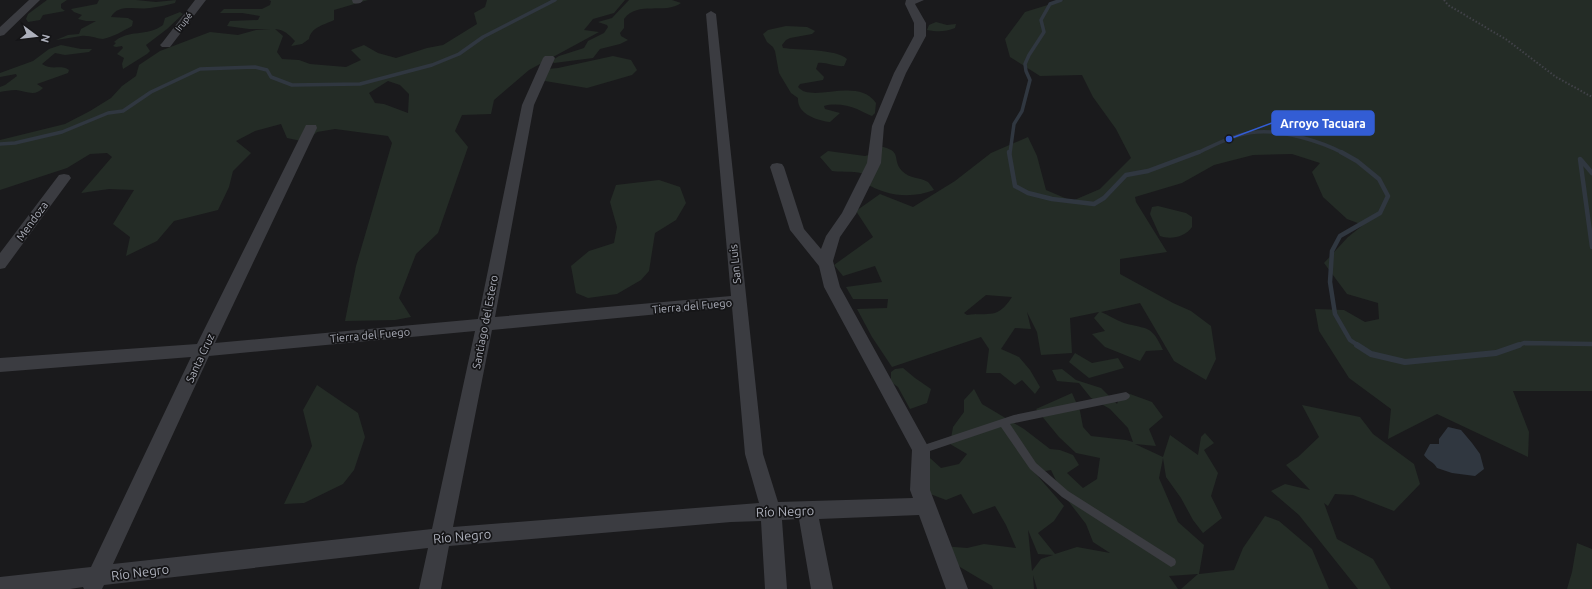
<svg xmlns="http://www.w3.org/2000/svg" width="1592" height="589" font-family="Ubuntu,sans-serif">
<rect width="100%" height="100%" fill="#1a1a1c"/>
<path fill="#242c26" fill-rule="evenodd" d="M 47,0 L 67,0 L 61,4 L 61,8 L 65,11 L 43,15 L 40,20 L 28,22 L 26,19 L 28,14 Z
M 94,0 L 136,0 L 156,2 L 176,0 L 175,3 C 167,5 158,7 150,8 C 137,10 118,3 111,17 L 128,18 L 133,21 L 132,26 C 123,31 113,37 103,39 C 98,39 89,35 81,36 C 73,37 65,39 56,40 L 68,35 L 79,34 L 81,29 L 96,21 L 86,21 L 78,19 L 82,15 L 74,12 L 71,9 L 97,4 L 99,0 Z
M 269,0 L 368,0 L 334,10 L 334,20 C 324,25 311,27 309,39 L 302,44 L 291,46 L 295,41 C 288,34 285,30 275,29 L 283,36 L 277,52 L 282,59 L 299,60 L 310,64 L 346,67 L 361,60 L 351,50 L 364,45 L 378,53 L 396,58 L 427,48 L 443,45 L 477,24 L 474,13 L 485,7 L 487,0 L 625,0 L 614,13 L 593,19 L 584,30 L 599,32 L 529,70 L 494,100 L 491,114 L 462,115 L 455,131 L 468,147 L 438,233 L 416,254 L 399,298 L 411,317 L 395,320 L 345,321 L 356,266 L 392,143 L 388,136 L 335,129 L 317,132 L 306,142 L 287,138 L 281,124 L 255,131 L 236,141 L 251,153 L 233,171 L 229,187 L 218,210 L 174,221 L 157,241 L 126,256 L 130,237 L 113,224 L 134,190 L 109,189 L 81,193 L 112,157 L 107,153 L 90,154 L 67,168 L 0,190 L 0,140 L 65,124 L 90,111 L 111,98 L 122,86 L 136,76 L 139,65 L 160,51 L 210,32 L 238,35 L 256,30 L 270,29 L 249,29 L 227,26 L 230,21 L 258,20 L 260,16 L 242,13 L 220,13 L 224,9 L 262,9 L 270,5 L 271,1 ZM 388,81 L 400,85 L 409,94 L 408,113 L 384,104 L 375,103 L 369,93 Z
M 629,0 L 672,0 L 681,3 C 665,15 638,0 624,19 L 624,28 L 620,33 L 621,36 L 628,40 L 620,44 L 600,49 L 593,58 L 554,63 L 551,61 L 559,56 L 584,48 L 588,41 L 604,33 L 608,27 L 607,25 L 598,22 L 612,18 Z
M 1064,0 L 1592,0 L 1592,391 L 1513,391 L 1529,432 L 1528,457 L 1437,414 L 1388,439 L 1391,409 L 1349,378 L 1319,331 L 1315,309 L 1344,310 L 1365,322 L 1379,319 L 1378,303 L 1347,294 L 1324,263 L 1348,237 L 1363,225 L 1347,219 L 1323,197 L 1312,172 L 1320,163 L 1292,154 L 1253,155 L 1214,165 L 1182,183 L 1135,197 L 1136,202 L 1167,252 L 1120,259 L 1120,274 L 1173,303 L 1191,311 L 1211,326 L 1216,359 L 1206,380 L 1174,361 L 1140,303 L 1101,312 C 1108,315 1116,320 1124,323 C 1148,330 1151,324 1163,350 L 1146,351 L 1140,361 L 1105,347 L 1092,334 L 1105,331 L 1094,318 L 1099,312 L 1070,318 L 1072,353 L 1041,355 L 1037,332 L 1027,312 L 1031,329 L 1015,328 L 1001,349 L 1019,357 L 1030,370 L 1040,387 L 1035,394 L 1022,380 L 1015,385 L 1000,373 L 986,373 L 989,349 L 981,337 L 892,367 L 872,337 L 857,309 L 887,308 L 888,299 L 853,299 L 846,287 L 882,282 L 875,266 L 843,276 L 834,265 L 873,237 L 856,211 L 880,194 L 913,207 L 955,181 L 991,153 L 1028,137 L 1037,156 L 1046,190 L 1072,201 L 1100,189 L 1131,158 L 1116,129 L 1093,97 L 1082,75 L 1040,76 L 1010,57 L 1005,39 L 1025,12 ZM 986,295 L 1012,297 C 997,320 990,312 967,315 L 964,313 Z
M 180,12 L 183,14 L 167,29 L 146,45 L 150,51 L 147,54 L 123,69 L 122,64 L 124,58 L 117,54 L 123,48 L 122,46 L 116,47 L 113,46 L 116,43 L 114,42 C 128,29 147,37 163,25 L 165,18 Z
M 936,22 L 947,25 L 956,24 L 955,28 C 945,32 938,32 927,30 L 929,25 Z
M 786,26 L 807,27 L 815,31 L 812,34 L 790,38 L 786,40 L 782,45 L 783,48 C 798,50 837,49 847,59 L 844,66 C 835,67 827,62 818,63 L 816,69 L 824,77 L 823,80 L 800,84 L 798,87 C 812,104 857,76 876,103 L 875,113 L 872,116 C 866,114 862,111 857,109 C 848,105 834,103 824,106 L 825,109 L 840,113 L 830,122 C 816,120 797,114 798,98 L 791,93 L 779,73 L 775,51 L 773,47 L 767,42 L 763,34 L 768,30 Z
M 61,45 L 81,49 L 92,49 L 89,52 L 65,55 L 55,53 L 42,64 C 52,71 61,64 69,70 L 68,73 L 37,84 L 43,88 C 35,97 26,91 16,90 C 10,90 5,91 0,92 L 0,87 L 5,85 L 17,76 L 16,74 L 0,77 L 0,73 L 33,61 L 49,49 Z
M 613,56 L 631,60 L 637,70 L 632,75 L 587,88 L 545,81 L 541,76 L 546,71 L 537,70 L 558,68 Z
M 879,146 C 904,151 891,159 902,171 C 910,179 920,177 928,182 C 930,184 932,187 934,190 C 911,199 886,196 865,183 L 867,175 C 855,170 845,173 832,171 L 820,157 L 828,151 L 865,156 L 876,153 Z
M 659,180 L 680,187 L 686,203 L 676,220 L 655,233 L 649,271 L 641,280 L 617,294 L 588,298 L 576,293 L 571,266 L 589,251 L 614,243 L 617,227 L 610,202 L 616,185 Z
M 1158,206 L 1186,213 L 1192,217 L 1192,227 C 1185,237 1171,240 1160,236 L 1150,214 L 1152,207 Z
M 1075,353 L 1092,363 L 1118,358 L 1124,368 L 1089,378 L 1069,362 Z
M 903,368 L 915,378 L 931,389 L 927,403 L 910,409 L 898,387 L 891,382 L 891,372 L 895,369 Z
M 1062,369 L 1076,380 L 1101,388 L 1117,404 L 1121,394 L 1130,394 L 1152,402 L 1163,417 L 1149,429 L 1156,446 L 1135,444 L 1163,457 L 1170,435 L 1198,455 L 1201,437 L 1205,433 L 1214,443 L 1204,450 L 1218,473 L 1211,496 L 1222,518 L 1203,533 L 1193,520 L 1181,498 L 1166,477 L 1163,458 L 1159,478 L 1178,522 L 1204,545 L 1199,574 L 1234,570 L 1243,548 L 1265,516 L 1279,521 L 1312,549 L 1329,589 L 1181,589 L 1198,574 L 1169,576 L 1178,589 L 1037,589 L 1033,575 L 1034,589 L 993,589 L 992,586 L 960,567 L 941,546 L 967,548 L 984,544 L 1016,548 L 1006,525 L 995,506 L 973,514 L 961,494 L 946,500 L 920,490 L 930,458 L 941,468 L 959,464 L 967,454 L 950,444 L 953,427 L 964,412 L 964,400 L 974,389 L 982,404 L 1024,429 L 1050,449 L 1060,450 L 1073,455 L 1079,465 L 1067,473 L 1083,488 L 1097,479 L 1100,458 L 1076,453 L 1059,437 L 1036,409 L 1072,393 L 1080,411 L 1083,427 L 1091,436 L 1126,440 L 1133,442 L 1128,428 L 1110,409 L 1091,398 L 1079,383 L 1057,381 L 1052,370 ZM 1051,470 L 1062,493 L 1086,524 L 1093,542 L 1110,553 L 1077,547 L 1055,554 L 1038,533 L 1054,521 L 1064,506 L 1035,473 ZM 1028,530 L 1038,554 L 1053,555 L 1041,559 L 1032,571 Z
M 317,385 L 358,413 L 365,437 L 354,470 L 343,484 L 304,503 L 284,504 L 312,446 L 303,410 Z
M 1302,405 L 1360,417 L 1373,434 L 1414,464 L 1420,484 L 1394,511 L 1353,495 L 1335,494 L 1328,506 L 1324,503 L 1337,539 L 1373,559 L 1391,589 L 1358,589 L 1299,515 L 1271,491 L 1285,484 L 1310,490 L 1286,465 L 1298,457 L 1319,437 Z
M 1577,543 L 1592,549 L 1592,589 L 1567,589 L 1572,572 Z"/>
<path fill="#303740" d="M 1448,427 L 1461,430 L 1472,443 L 1480,454 L 1484,469 L 1475,476 L 1452,473 L 1437,468 C 1434,462 1428,461 1424,455 L 1430,444 L 1439,444 L 1439,439 Z"/>
<g fill="none" stroke-linecap="round" stroke-linejoin="round">
<path stroke="#303740" stroke-width="3.5" d="M 0,144 L 15,143 L 62,132 L 108,113 L 123,111 L 151,92 L 200,69 L 255,67 L 267,70 L 271,77 L 292,85 L 360,84 L 432,65 L 459,54 L 483,37 L 555,0
M 1010,153 L 1014,124 L 1022,111 L 1030,80 L 1026,71 L 1025,64 L 1029,55 L 1044,32 L 1041,20 L 1050,4 L 1061,0
M 1197,153 C 1215,145 1236,133 1257,132 C 1283,130 1320,141 1343,153"/>
<path stroke="#303740" stroke-width="4.5" d="M 1009,152 L 1015,186 L 1028,193 L 1052,199 L 1094,204 L 1104,198 L 1126,175 L 1148,171 L 1199,152
M 1341,152 L 1357,161 L 1379,179 L 1388,196 L 1380,213 L 1340,236 L 1332,251 L 1330,282 L 1335,314 L 1350,340 L 1359,346
M 1580,159 L 1592,247
M 1581,160 L 1592,173
M 1516,346 L 1524,343 L 1592,344"/>
<path stroke="#303740" stroke-width="6" d="M 1357,345 L 1371,354 L 1405,362 L 1496,353 L 1519,345"/>
<path stroke="#414248" stroke-width="2" stroke-dasharray="1.5 2" stroke-linecap="butt" d="M 1444,0 L 1448,5 L 1507,40 L 1556,77 L 1592,97"/>
<path fill="#3b3c41" fill-rule="evenodd" d="M 916,0 L 924,0 L 910,6 L 907,4 Z
M 1126,392 L 1129,394 L 1130,396 L 1129,398 L 1126,400 L 1010,424 L 1036,463 L 1068,491 L 1175,559 L 1176,562 L 1175,565 L 1171,567 L 1062,497 L 1030,469 L 1001,427 L 921,454 L 918,453 L 916,450 L 918,447 L 1014,415 Z"/>
<path fill="#3b3c41" fill-rule="evenodd" d="M 29,0 L 40,0 L 4,35 L 0,36 L 0,27 Z
M 195,0 L 206,0 L 170,47 L 162,47 L 160,45 L 162,43 Z
M 352,0 L 363,0 C 361,4 358,4 353,3 Z
M 906,0 L 916,0 L 915,4 L 926,23 L 926,36 L 906,73 L 884,126 L 881,163 L 856,214 L 840,237 L 833,261 L 840,287 L 930,450 L 930,490 L 968,589 L 946,589 L 919,515 L 819,519 L 833,589 L 811,589 L 799,519 L 782,520 L 787,589 L 765,589 L 761,521 L 731,522 L 449,546 L 441,589 L 419,589 L 428,548 L 104,585 L 102,589 L 84,589 L 83,587 L 70,589 L 0,589 L 0,577 L 91,567 L 191,357 L 0,372 L 0,358 L 197,344 L 306,125 L 316,125 L 317,128 L 215,343 L 478,319 L 522,105 L 543,58 L 545,56 L 553,56 L 555,58 L 534,105 L 495,317 L 731,296 L 706,14 L 711,11 L 716,14 L 763,454 L 778,502 L 913,498 L 910,490 L 912,450 L 824,287 L 819,266 L 790,230 L 770,167 L 772,164 L 777,163 L 782,164 L 784,167 L 804,229 L 821,249 L 826,236 L 842,213 L 867,163 L 872,126 L 894,73 L 914,36 L 914,23 L 905,4 ZM 732,307 L 745,454 L 759,503 L 453,527 L 492,330 ZM 475,331 L 432,529 L 113,564 L 209,356 Z
M 64,174 L 69,175 L 71,178 L 5,268 L 0,269 L 0,253 L 59,175 Z"/>
</g>
<g text-anchor="middle" stroke-width="3.5" stroke-linejoin="round" paint-order="stroke">
<g font-size="9" fill="#adb0bb" stroke="#151517">
<text transform="translate(184 22) rotate(-52)" y="3">Irupé</text>
</g>
<g font-size="11" fill="#adb0bb" stroke="#151517">
<text transform="translate(32 221) rotate(-54)" y="4">Mendoza</text>
<text transform="translate(735 264) rotate(-96)" y="4">San Luis</text>
<text transform="translate(692 306) rotate(-5)" y="4">Tierra del Fuego</text>
<text transform="translate(485 322) rotate(-79)" y="4">Santiago del Estero</text>
<text transform="translate(370 335) rotate(-5)" y="4">Tierra del Fuego</text>
<text transform="translate(200 358) rotate(-65)" y="4">Santa Cruz</text>
</g>
<g font-size="13" fill="#adb0bb" stroke="#151517">
<text transform="translate(785 511) rotate(-2)" y="5">Río Negro</text>
<text transform="translate(462 536) rotate(-5)" y="5">Río Negro</text>
<text transform="translate(140 572) rotate(-7)" y="5">Río Negro</text>
</g>
</g>
<path fill="none" stroke="#335dd4" stroke-width="1.5" d="M1229 139L1272 123"/>
<circle fill="#335dd4" stroke="#151517" stroke-width="1.5" cx="1229" cy="139" r="4"/>
<rect fill="#335dd4" stroke="#335dd4" stroke-width="1.5" x="1272" y="111" width="102" height="24" rx="4"/>
<g font-size="12" text-anchor="middle" font-weight="bold" fill="#fff">
<text x="1323" y="128">Arroyo Tacuara</text>
</g>
<g transform="translate(36 36) rotate(105)" stroke="#151517" stroke-width="3" paint-order="stroke">
<path d="M0-3L7 15L0 10L-7 15Z" fill="#adb0bb"/>
<text y="-6" font-size="11" font-weight="bold" text-anchor="middle" fill="#adb0bb">N</text>
</g>
</svg>
